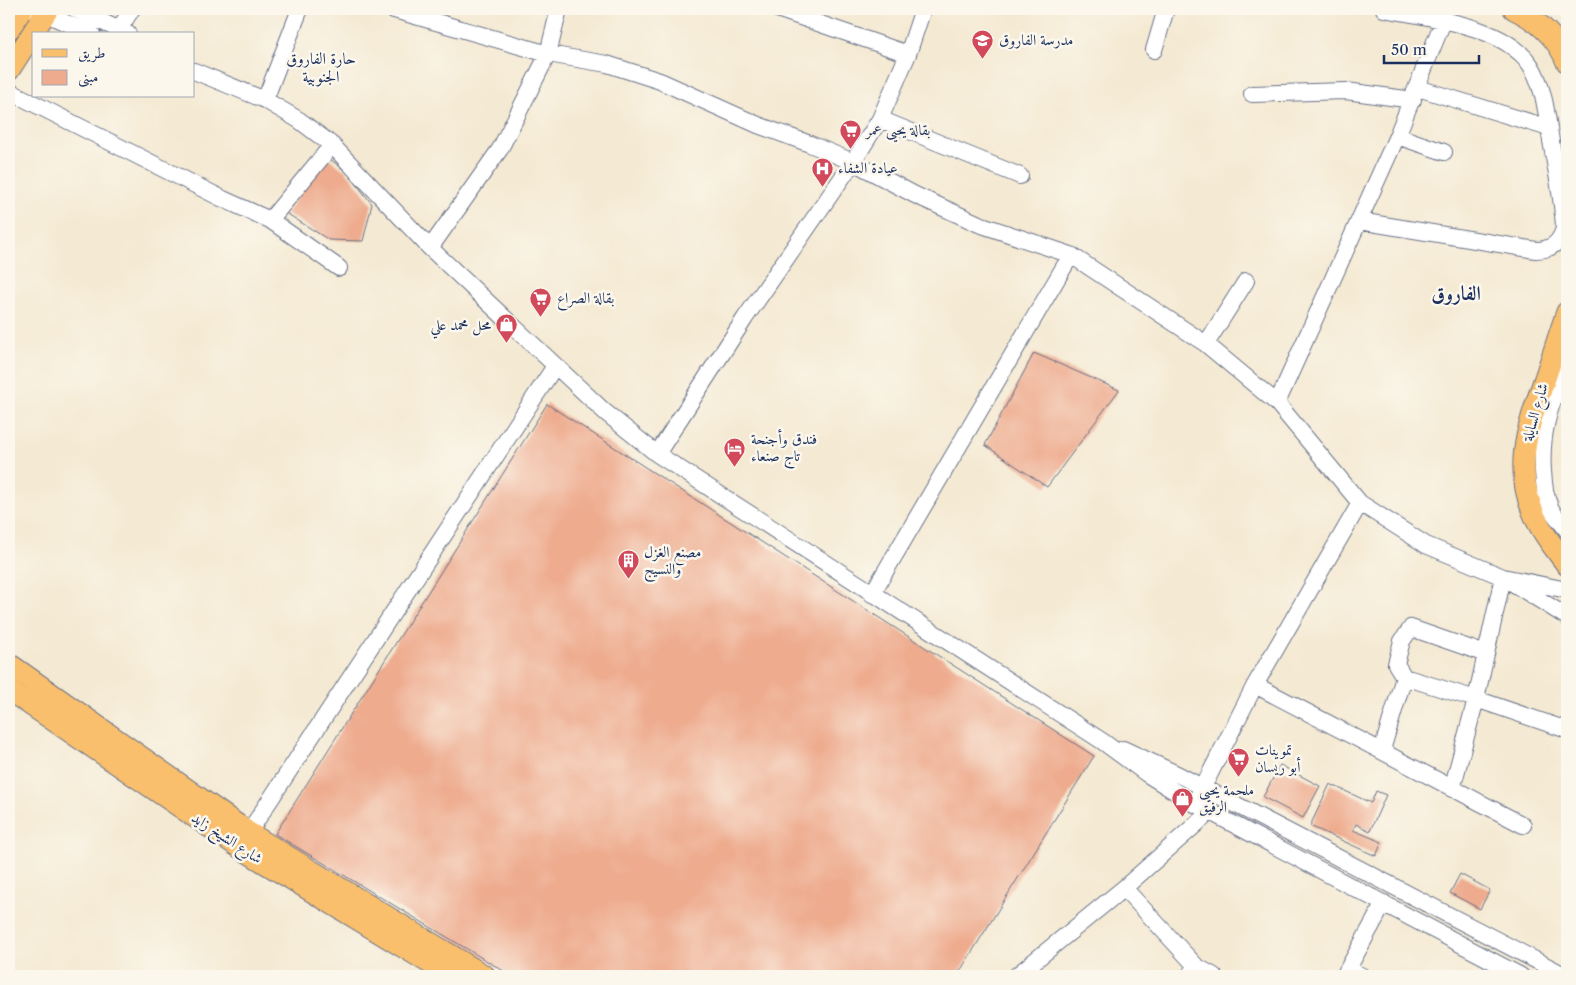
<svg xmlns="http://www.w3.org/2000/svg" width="1576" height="985" font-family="'Libre Caslon Text',Amiri,serif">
<rect width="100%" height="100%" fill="#fbf7ec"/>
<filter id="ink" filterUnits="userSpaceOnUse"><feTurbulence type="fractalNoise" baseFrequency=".02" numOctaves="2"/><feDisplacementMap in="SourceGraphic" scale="10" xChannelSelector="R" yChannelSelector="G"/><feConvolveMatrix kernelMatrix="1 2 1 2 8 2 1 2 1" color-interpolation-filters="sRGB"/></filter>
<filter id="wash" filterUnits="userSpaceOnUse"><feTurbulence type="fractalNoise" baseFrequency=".0096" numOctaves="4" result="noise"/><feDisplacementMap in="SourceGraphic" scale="20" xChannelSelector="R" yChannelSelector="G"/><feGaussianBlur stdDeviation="1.12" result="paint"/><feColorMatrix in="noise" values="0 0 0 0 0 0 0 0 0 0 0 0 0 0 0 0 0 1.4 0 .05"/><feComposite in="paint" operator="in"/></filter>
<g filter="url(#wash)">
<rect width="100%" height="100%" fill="#f4e9d2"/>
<g id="blocks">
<path fill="#eeab8e" d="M 327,157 L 347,172 L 372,204 L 363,241 L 329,240 L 286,213 Z
M 1034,353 L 1119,390 L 1047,487 L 985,445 Z
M 547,404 L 1094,756 L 957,976 L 512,976 L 275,834 Z
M 1280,765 L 1320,786 L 1303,818 L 1263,797 Z
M 1330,784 L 1371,803 L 1376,791 L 1386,795 L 1370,831 L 1356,824 L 1353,830 L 1382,842 L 1376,856 L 1310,826 Z
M 1460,874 L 1490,890 L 1480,909 L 1450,893 Z"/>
</g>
</g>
<g filter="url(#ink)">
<use href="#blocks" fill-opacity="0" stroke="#677087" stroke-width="1"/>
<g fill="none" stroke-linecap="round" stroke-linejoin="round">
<defs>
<path id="minor" d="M 34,9 L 92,34
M 75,9 L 128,34
M 391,9 L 548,54 L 607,64 L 660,81 L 758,125 L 810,144 L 853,162 L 915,195 L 979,224 L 1071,255 L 1206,344 L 1277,403 L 1360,503 L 1426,545 L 1503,577 L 1567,590
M 777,9 L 908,54
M 116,34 L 132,9
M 1154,50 L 1166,9
M 194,71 L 265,100 L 299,120 L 332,145 L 430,248 L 605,412 L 657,454 L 1102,741 L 1147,774 L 1195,804 L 1521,976
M 1418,88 L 1549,128
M 9,91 L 223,199 L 270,220
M 1252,94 L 1346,91 L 1413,100
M 265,100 L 300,9
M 880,119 L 1020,176
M 1397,136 L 1444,152
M 332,145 L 270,220 L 339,268
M 1359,221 L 1536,250 C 1551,250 1560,243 1564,228 C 1563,200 1556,170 1551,141 C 1547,117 1545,93 1534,71 C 1511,25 1429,18 1384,9
M 430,248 L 500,149 L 548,54 L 559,9
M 1206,344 L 1246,281
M 1567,360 C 1553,401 1540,427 1543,471 C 1544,484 1545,497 1551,509 C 1555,516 1562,523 1567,530
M 1277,403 L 1397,136 L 1444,19
M 657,454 L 745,318 L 853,162 L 880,119 L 908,54 L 923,9
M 872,594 L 1071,255
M 1404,677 L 1476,699 L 1567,730
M 1255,685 L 1523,825
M 1123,749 L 1179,775 L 1566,976
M 1382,750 L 1404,677 L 1396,664 L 1402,641 L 1411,628 L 1486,654
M 1452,789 L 1476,699 L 1503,577 L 1567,617
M 1198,797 L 1255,685 L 1360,503
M 243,841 L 555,366
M 1124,888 L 1196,966
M 1348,969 L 1362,976
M 1016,976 L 1124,888 L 1211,811
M 1189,976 L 1196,966 L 1214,976
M 1344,976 L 1384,903"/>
<path id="major" d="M 1514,9 C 1537,20 1557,37 1567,62
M 9,29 L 22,9
M 9,70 L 48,9
M 1567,312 C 1559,335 1552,358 1544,381 C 1527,429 1512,471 1537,521 C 1545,537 1557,551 1567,565
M 9,664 L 249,833 L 485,976
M 9,690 L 239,847 L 451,976"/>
</defs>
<use href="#minor" stroke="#677087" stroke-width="18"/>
<use href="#major" stroke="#677087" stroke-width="23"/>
<use href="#minor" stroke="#fff" stroke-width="16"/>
<use href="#major" stroke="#f9bf6d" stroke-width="21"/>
</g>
</g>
<defs>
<symbol id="school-pin" viewBox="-11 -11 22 30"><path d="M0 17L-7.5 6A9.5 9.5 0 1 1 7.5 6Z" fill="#d1495b" stroke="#fbf7ec"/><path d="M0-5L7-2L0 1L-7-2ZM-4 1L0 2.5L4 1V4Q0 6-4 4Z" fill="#fff"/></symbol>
<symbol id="supermarket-pin" viewBox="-11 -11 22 30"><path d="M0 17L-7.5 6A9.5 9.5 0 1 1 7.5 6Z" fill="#d1495b" stroke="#fbf7ec"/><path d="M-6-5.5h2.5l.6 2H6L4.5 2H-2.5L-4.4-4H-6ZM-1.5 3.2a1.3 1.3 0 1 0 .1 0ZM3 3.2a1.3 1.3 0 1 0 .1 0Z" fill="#fff"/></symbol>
<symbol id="hospital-pin" viewBox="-11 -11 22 30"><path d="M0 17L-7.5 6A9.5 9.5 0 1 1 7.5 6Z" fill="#d1495b" stroke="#fbf7ec"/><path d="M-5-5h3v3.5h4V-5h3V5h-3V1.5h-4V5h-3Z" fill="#fff"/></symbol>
<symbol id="shop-pin" viewBox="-11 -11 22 30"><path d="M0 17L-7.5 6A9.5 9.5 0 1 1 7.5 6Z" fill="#d1495b" stroke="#fbf7ec"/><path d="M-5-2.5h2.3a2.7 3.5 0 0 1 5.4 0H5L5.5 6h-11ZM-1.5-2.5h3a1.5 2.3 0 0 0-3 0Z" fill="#fff"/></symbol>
<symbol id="hotel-pin" viewBox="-11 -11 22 30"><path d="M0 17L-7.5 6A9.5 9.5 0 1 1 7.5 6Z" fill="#d1495b" stroke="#fbf7ec"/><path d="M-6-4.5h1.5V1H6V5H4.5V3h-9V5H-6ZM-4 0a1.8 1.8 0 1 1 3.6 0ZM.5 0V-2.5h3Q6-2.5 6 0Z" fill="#fff"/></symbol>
<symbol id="building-pin" viewBox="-11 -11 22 30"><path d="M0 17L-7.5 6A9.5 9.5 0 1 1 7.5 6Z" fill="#d1495b" stroke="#fbf7ec"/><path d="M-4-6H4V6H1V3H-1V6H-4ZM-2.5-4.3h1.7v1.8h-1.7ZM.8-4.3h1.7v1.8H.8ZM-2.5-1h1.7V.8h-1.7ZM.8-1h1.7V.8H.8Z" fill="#fff"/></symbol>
</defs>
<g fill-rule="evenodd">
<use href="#school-pin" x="970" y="28" width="25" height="34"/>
<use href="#supermarket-pin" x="838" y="118" width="25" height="34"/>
<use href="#hospital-pin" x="810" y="156" width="25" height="34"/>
<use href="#supermarket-pin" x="528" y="286" width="25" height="34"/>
<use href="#shop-pin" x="494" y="312" width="25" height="34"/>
<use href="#hotel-pin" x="722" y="436" width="25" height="34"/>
<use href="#building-pin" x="616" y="548" width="25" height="34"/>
<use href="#supermarket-pin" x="1226" y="746" width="25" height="34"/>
<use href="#shop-pin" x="1170" y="786" width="25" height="34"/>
</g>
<g text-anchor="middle" stroke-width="5" stroke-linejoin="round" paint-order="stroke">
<g font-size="15" fill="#1b2f5e" stroke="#fbf7ec" text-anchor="start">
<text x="999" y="45">مدرسة الفاروق</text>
<text x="866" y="135">بقالة يحيى عمر</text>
<text x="838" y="173">عيادة الشفاء</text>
<text x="557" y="303">بقالة الصراع</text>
<text x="491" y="330" text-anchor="end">محل محمد علي</text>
<text x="751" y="444">فندق وأجنحة<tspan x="751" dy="17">تاج صنعاء</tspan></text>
<text x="644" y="557">مصنع الغزل<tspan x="644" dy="17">والنسيج</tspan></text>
<text x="1255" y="755">تموينات<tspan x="1255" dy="17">أبو ريسان</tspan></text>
<text x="1199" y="795">ملحمة يحيى<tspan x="1199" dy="17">الرفيق</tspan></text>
</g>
<g font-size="15" fill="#1b2f5e" stroke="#fbf7ec">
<text transform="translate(1535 412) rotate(-74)" y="5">شارع السايلة</text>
<text transform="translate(227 838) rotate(33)" y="5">شارع الشيخ زايد</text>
</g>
<g font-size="16" fill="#1b2f5e" stroke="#fbf7ec">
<text x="321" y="64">حارة الفاروق<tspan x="321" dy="18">الجنوبية</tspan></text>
</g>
<g font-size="20" font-weight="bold" fill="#1b2f5e" stroke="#fbf7ec">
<text x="1456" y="300">الفاروق</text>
</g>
</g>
<rect width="1576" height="985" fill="none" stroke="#fbf7ec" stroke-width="30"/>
<rect x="32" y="32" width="162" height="65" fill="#fbf7ec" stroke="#a1a7b3"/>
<rect x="42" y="49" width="25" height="8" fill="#f9bf6d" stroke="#a1a7b3"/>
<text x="78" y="58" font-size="15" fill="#1b2f5e">طريق</text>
<rect x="42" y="70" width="25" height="15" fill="#eeab8e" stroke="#a1a7b3"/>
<text x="78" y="82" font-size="15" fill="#1b2f5e">مبنى</text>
<path d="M1384 55v8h95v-8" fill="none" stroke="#1b2f5e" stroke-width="2.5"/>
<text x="1391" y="55" font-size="15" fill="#1b2f5e" stroke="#fbf7ec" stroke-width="4" paint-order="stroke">50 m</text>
</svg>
